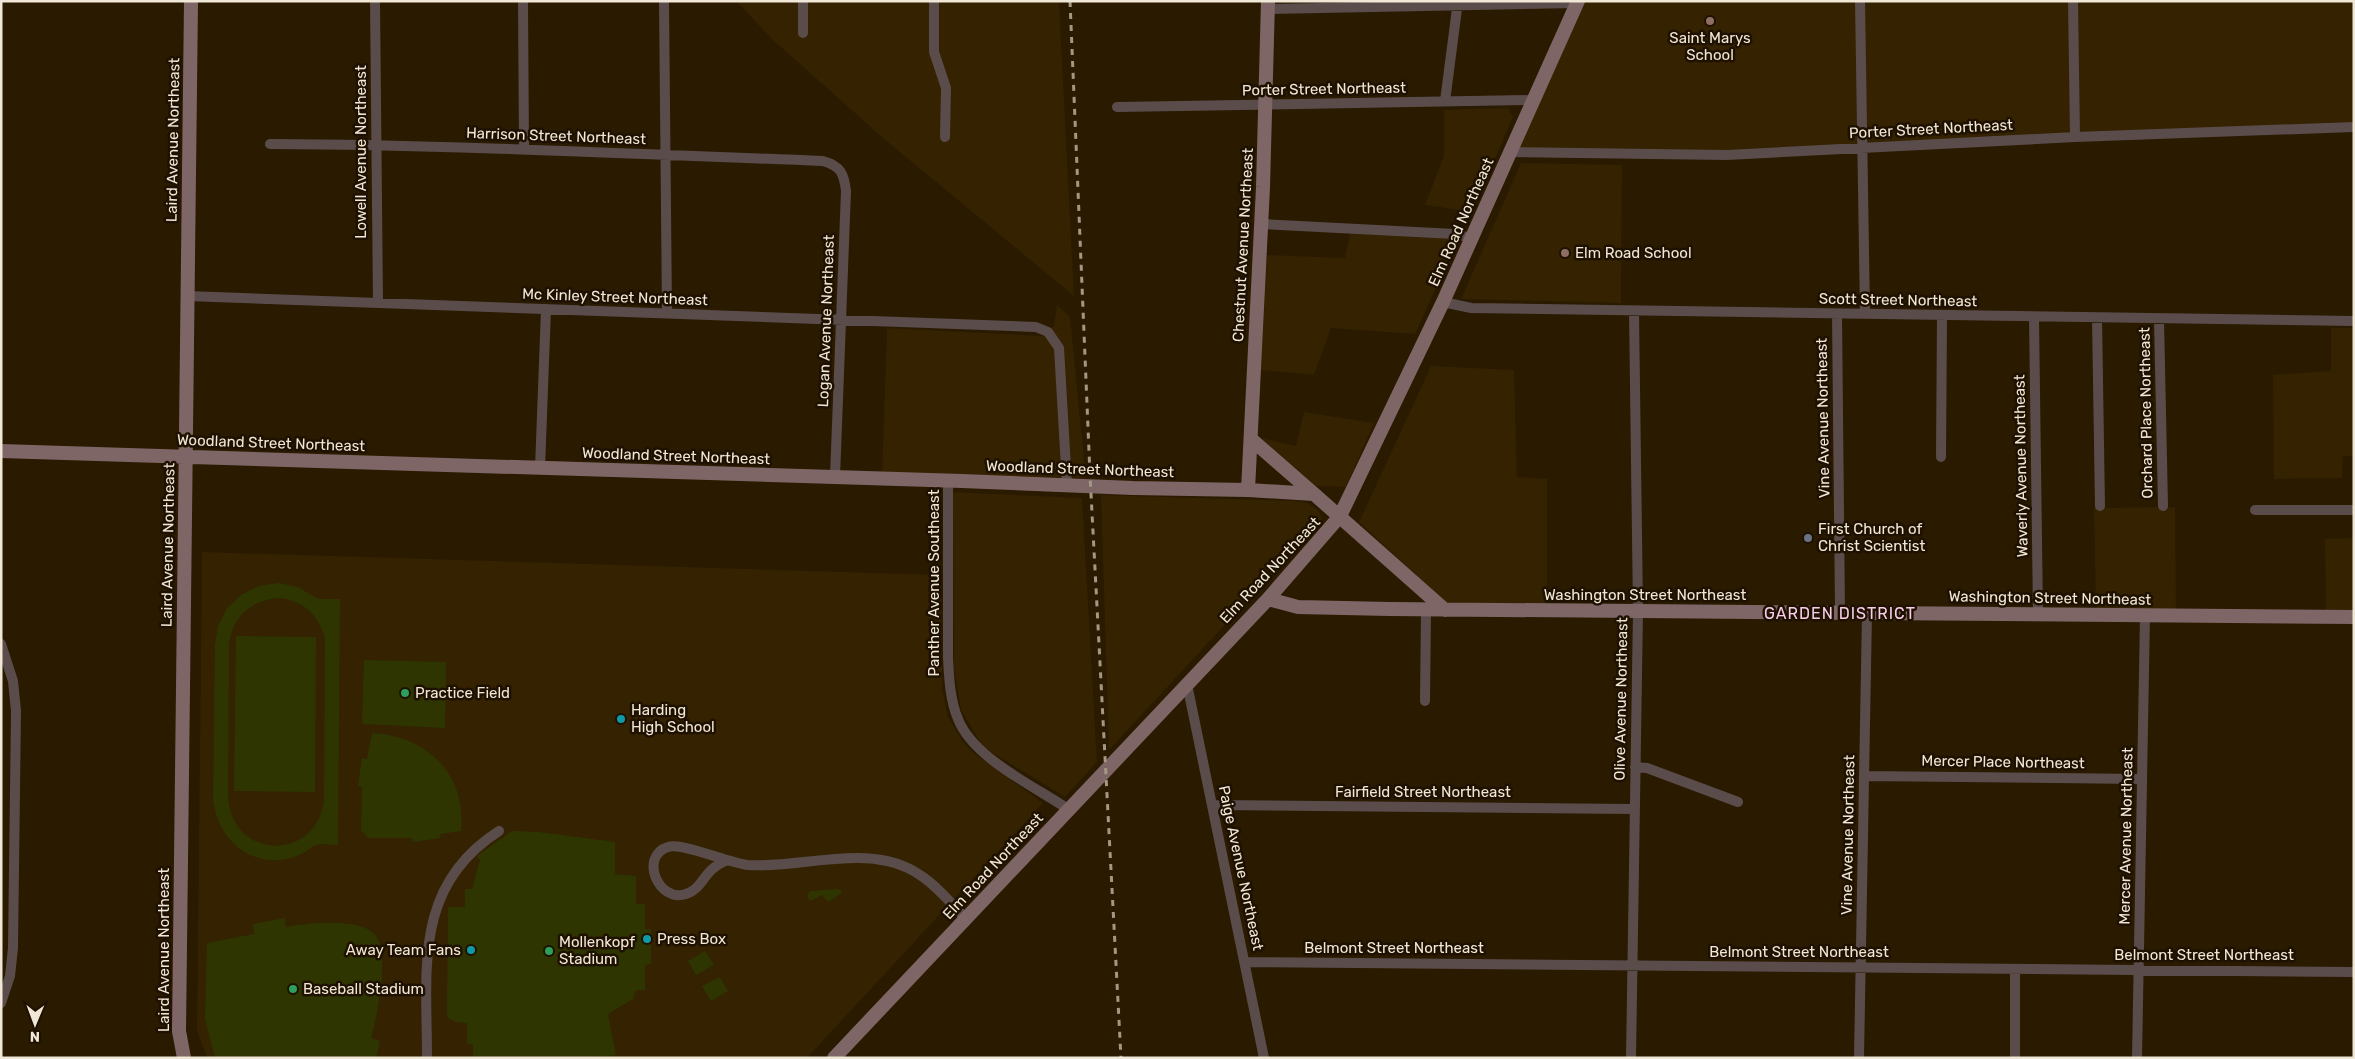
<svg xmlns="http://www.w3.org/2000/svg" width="2355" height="1059" font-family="Rubik,sans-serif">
<rect width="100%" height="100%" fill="#291a00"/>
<path fill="#342200" d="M 736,1 L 1059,1 L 1074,296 L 884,139 L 773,40 Z
M 1578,1 L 2354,1 L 2354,127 L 1727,155 L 1510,152 Z
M 1508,108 L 1513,117 L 1472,212 L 1425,205 L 1444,156 L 1444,110 Z
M 1521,163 L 1622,165 L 1621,303 L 1461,299 Z
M 1350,232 L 1448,238 L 1457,241 L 1415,334 L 1331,328 L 1314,375 L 1261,370 L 1267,255 L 1345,258 Z
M 1057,305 L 1070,317 L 1086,478 L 882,474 L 887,328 L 1042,336 L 1054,326 Z
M 2331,328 L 2354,328 L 2354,456 L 2343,456 L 2342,478 L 2274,479 L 2273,375 L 2331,371 Z
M 1431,366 L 1514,370 L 1517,477 L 1547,479 L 1547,605 L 1448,604 L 1359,522 Z
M 1304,412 L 1374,423 L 1346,487 L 1316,486 L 1261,438 L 1296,446 Z
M 953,492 L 1082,498 L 1097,762 L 1065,797 L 983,747 L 961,710 L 954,667 Z
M 1101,495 L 1295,501 L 1308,503 L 1319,511 L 1322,520 L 1109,750 Z
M 2175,507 L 2176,611 L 2096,611 L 2094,508 Z
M 2354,538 L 2354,611 L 2326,611 L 2325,539 Z
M 202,552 L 941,575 L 942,688 L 948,717 L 964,743 L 974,753 L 1043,803 L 807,1058 L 207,1058 L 197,1031 Z"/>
<path fill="#2e3500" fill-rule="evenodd" d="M 278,583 L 298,587 L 318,599 L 340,599 L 338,841 L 338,845 C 331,845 320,843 314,846 C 305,852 298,857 286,859 C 247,867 215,835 213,797 L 215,645 L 218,626 L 227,608 L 241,595 L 259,586 ZM 278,598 C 303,600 319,615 325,639 L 324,799 C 318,862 232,861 228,797 L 229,645 C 232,618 250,600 278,598 Z
M 236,636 L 316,637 L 315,792 L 234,791 Z
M 364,660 L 446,662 L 445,728 L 362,724 Z
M 372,733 C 427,736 467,774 461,831 L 440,834 L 440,838 L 413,842 L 412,838 L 368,838 L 361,830 L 362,787 L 358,786 L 362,758 L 367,759 Z
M 512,831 L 539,832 L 615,842 L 615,874 L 636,876 L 636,904 L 645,904 L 645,929 L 651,929 L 651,964 L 645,965 L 645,990 L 636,990 L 633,999 L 608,1014 L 616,1055 L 585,1058 L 473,1058 L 473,1044 L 467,1044 L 467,1023 L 456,1022 L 447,1017 L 448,907 L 465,907 L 465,889 L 472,889 L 480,860 L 477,856 Z
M 837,889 L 841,890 L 841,894 L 828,902 L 822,895 L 810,901 L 807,896 L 810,891 Z
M 285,918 L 286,927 C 307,923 362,917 376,936 C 390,955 377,1016 371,1038 L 380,1041 L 376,1058 L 215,1058 L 205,1019 L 207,943 L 254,934 L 253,924 Z
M 705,951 L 714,965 L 696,975 L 688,961 Z
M 720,977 L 728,991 L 711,1001 L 702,986 Z"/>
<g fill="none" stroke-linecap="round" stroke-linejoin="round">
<path stroke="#5b4c4c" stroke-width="10" d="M 375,1 L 378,303
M 523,1 L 524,149
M 664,1 L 667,313
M 934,1 L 934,52 L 946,88 L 945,137
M 1860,1 L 1865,314
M 2073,1 L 2075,137
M 1268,9 L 1577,3
M 803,33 L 803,1
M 1445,101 L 1458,1
M 1117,107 L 1532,100
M 270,144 C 455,145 639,154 823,161 C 841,166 844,174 846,191 L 835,477
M 1510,152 L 1727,155 L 2075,137 L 2354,127
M 1261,224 L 1455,234 L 1471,238
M 187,296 L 1036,327 L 1048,332 L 1059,348 L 1067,485
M 1443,302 L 1471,308 L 2354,321
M 1837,314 L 1840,612
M 2034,317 L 2038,614
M 2097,318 L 2100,506
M 2159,319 L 2163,506
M 1941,457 L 1942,315
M 540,468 L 546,309
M 948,481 L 948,658 C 949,678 950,700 958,719 C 973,758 1034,786 1068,809
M 2255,510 L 2354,510
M 1,644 L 13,681 L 16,711 L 13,948 L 10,976 L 1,1003
M 1187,684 L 1264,1058
M 1425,701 L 1426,609
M 1635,767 L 1647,768 L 1738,802
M 1864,776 L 2141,779
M 1212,805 L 1634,809
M 725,861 C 703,870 704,888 686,894 C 658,903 639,856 668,847 C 682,842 728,863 748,865 C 802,869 871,841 920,875 C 937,886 952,904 966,919
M 1245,962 L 2354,972
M 427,1058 C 427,969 413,886 499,831
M 1631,1058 L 1638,611 L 1634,311
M 1859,1058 L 1867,613
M 2015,1058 L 2015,969
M 2137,1058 L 2145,616"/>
<path stroke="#7f6666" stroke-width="14" d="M 1251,439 L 1314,494
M 1,451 L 962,481 L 1133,488 L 1248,490 L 1314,494 L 1445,610
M 1248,490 L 1263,187 L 1268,1
M 1268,599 L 1298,607 L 1390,609 L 2354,617
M 184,1058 L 179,1031 L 191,1
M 834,1058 L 1268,599 L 1340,516 L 1443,302 L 1578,1"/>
<path stroke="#a49885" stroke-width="3" stroke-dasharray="6 6" stroke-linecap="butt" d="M 1070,1 L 1090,475 L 1121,1058"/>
</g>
<g fill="#8d6e63" stroke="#1f1100" stroke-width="2">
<circle cx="1710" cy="21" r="5"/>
<circle cx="1565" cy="253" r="5"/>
</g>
<circle fill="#6b7280" stroke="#1f1100" stroke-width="2" cx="1808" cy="538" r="5"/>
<g fill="#2e9e5b" stroke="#1f1100" stroke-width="2">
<circle cx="405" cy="693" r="5"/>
<circle cx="549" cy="951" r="5"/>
<circle cx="293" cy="989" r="5"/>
</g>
<g fill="#0f9aa8" stroke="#1f1100" stroke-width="2">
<circle cx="621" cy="719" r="5"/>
<circle cx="647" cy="939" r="5"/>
<circle cx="471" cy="950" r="5"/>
</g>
<g text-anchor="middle" stroke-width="5" stroke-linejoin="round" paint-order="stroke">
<g font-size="15" fill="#f1e7d7" stroke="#1f1100" text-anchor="start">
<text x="1710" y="43" text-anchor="middle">Saint Marys<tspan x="1710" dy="17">School</tspan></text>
<text x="1575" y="258">Elm Road School</text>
<text x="1818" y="534">First Church of<tspan x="1818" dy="17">Christ Scientist</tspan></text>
<text x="415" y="698">Practice Field</text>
<text x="631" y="715">Harding<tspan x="631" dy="17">High School</tspan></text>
<text x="657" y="944">Press Box</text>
<text x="559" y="947">Mollenkopf<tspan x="559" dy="17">Stadium</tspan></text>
<text x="461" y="955" text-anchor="end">Away Team Fans</text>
<text x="303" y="994">Baseball Stadium</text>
</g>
<g font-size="15" fill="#f1e7d7" stroke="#1f1100">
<text transform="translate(1324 89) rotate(-1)" y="5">Porter Street Northeast</text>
<text transform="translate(1931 129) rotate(-3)" y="5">Porter Street Northeast</text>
<text transform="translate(556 136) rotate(2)" y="5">Harrison Street Northeast</text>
<text transform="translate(173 140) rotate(-89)" y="5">Laird Avenue Northeast</text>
<text transform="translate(361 152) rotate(-90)" y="5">Lowell Avenue Northeast</text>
<text transform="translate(1461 222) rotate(-66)" y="5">Elm Road Northeast</text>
<text transform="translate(1243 245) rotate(-87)" y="5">Chestnut Avenue Northeast</text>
<text transform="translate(615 297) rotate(2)" y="5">Mc Kinley Street Northeast</text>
<text transform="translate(1898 300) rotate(1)" y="5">Scott Street Northeast</text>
<text transform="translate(826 321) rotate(-88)" y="5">Logan Avenue Northeast</text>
<text transform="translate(2146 413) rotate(-91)" y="5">Orchard Place Northeast</text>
<text transform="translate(1823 418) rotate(-91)" y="5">Vine Avenue Northeast</text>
<text transform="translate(271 443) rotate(2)" y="5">Woodland Street Northeast</text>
<text transform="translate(676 456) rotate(2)" y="5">Woodland Street Northeast</text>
<text transform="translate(2021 466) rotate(-91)" y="5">Waverly Avenue Northeast</text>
<text transform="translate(1080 469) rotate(2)" y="5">Woodland Street Northeast</text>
<text transform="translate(168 545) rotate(-89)" y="5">Laird Avenue Northeast</text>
<text transform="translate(1270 570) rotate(-47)" y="5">Elm Road Northeast</text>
<text transform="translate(934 583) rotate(-90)" y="5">Panther Avenue Southeast</text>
<text x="1645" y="600">Washington Street Northeast</text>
<text transform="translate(2050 598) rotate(1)" y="5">Washington Street Northeast</text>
<text transform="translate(1621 699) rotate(-89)" y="5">Olive Avenue Northeast</text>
<text transform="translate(2003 762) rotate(1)" y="5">Mercer Place Northeast</text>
<text x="1423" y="797">Fairfield Street Northeast</text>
<text transform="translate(1848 835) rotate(-89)" y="5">Vine Avenue Northeast</text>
<text transform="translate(2126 836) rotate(-89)" y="5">Mercer Avenue Northeast</text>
<text transform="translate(993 866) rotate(-47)" y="5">Elm Road Northeast</text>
<text transform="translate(1241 868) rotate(78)" y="5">Paige Avenue Northeast</text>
<text x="1394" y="953">Belmont Street Northeast</text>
<text transform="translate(164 950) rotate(-90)" y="5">Laird Avenue Northeast</text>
<text x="1799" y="957">Belmont Street Northeast</text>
<text x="2204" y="960">Belmont Street Northeast</text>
</g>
<g font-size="16" letter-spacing="1" fill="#f8ceea" stroke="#1f1100">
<text x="1840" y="619">GARDEN DISTRICT</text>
</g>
</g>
<rect width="2355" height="1059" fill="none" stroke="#f1e7d7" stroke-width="5"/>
<g transform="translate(35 1024) rotate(181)" stroke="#1f1100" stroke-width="4" paint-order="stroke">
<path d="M0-4L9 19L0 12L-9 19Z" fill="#f1e7d7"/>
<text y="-8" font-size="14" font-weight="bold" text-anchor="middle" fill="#f1e7d7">N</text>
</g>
</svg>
